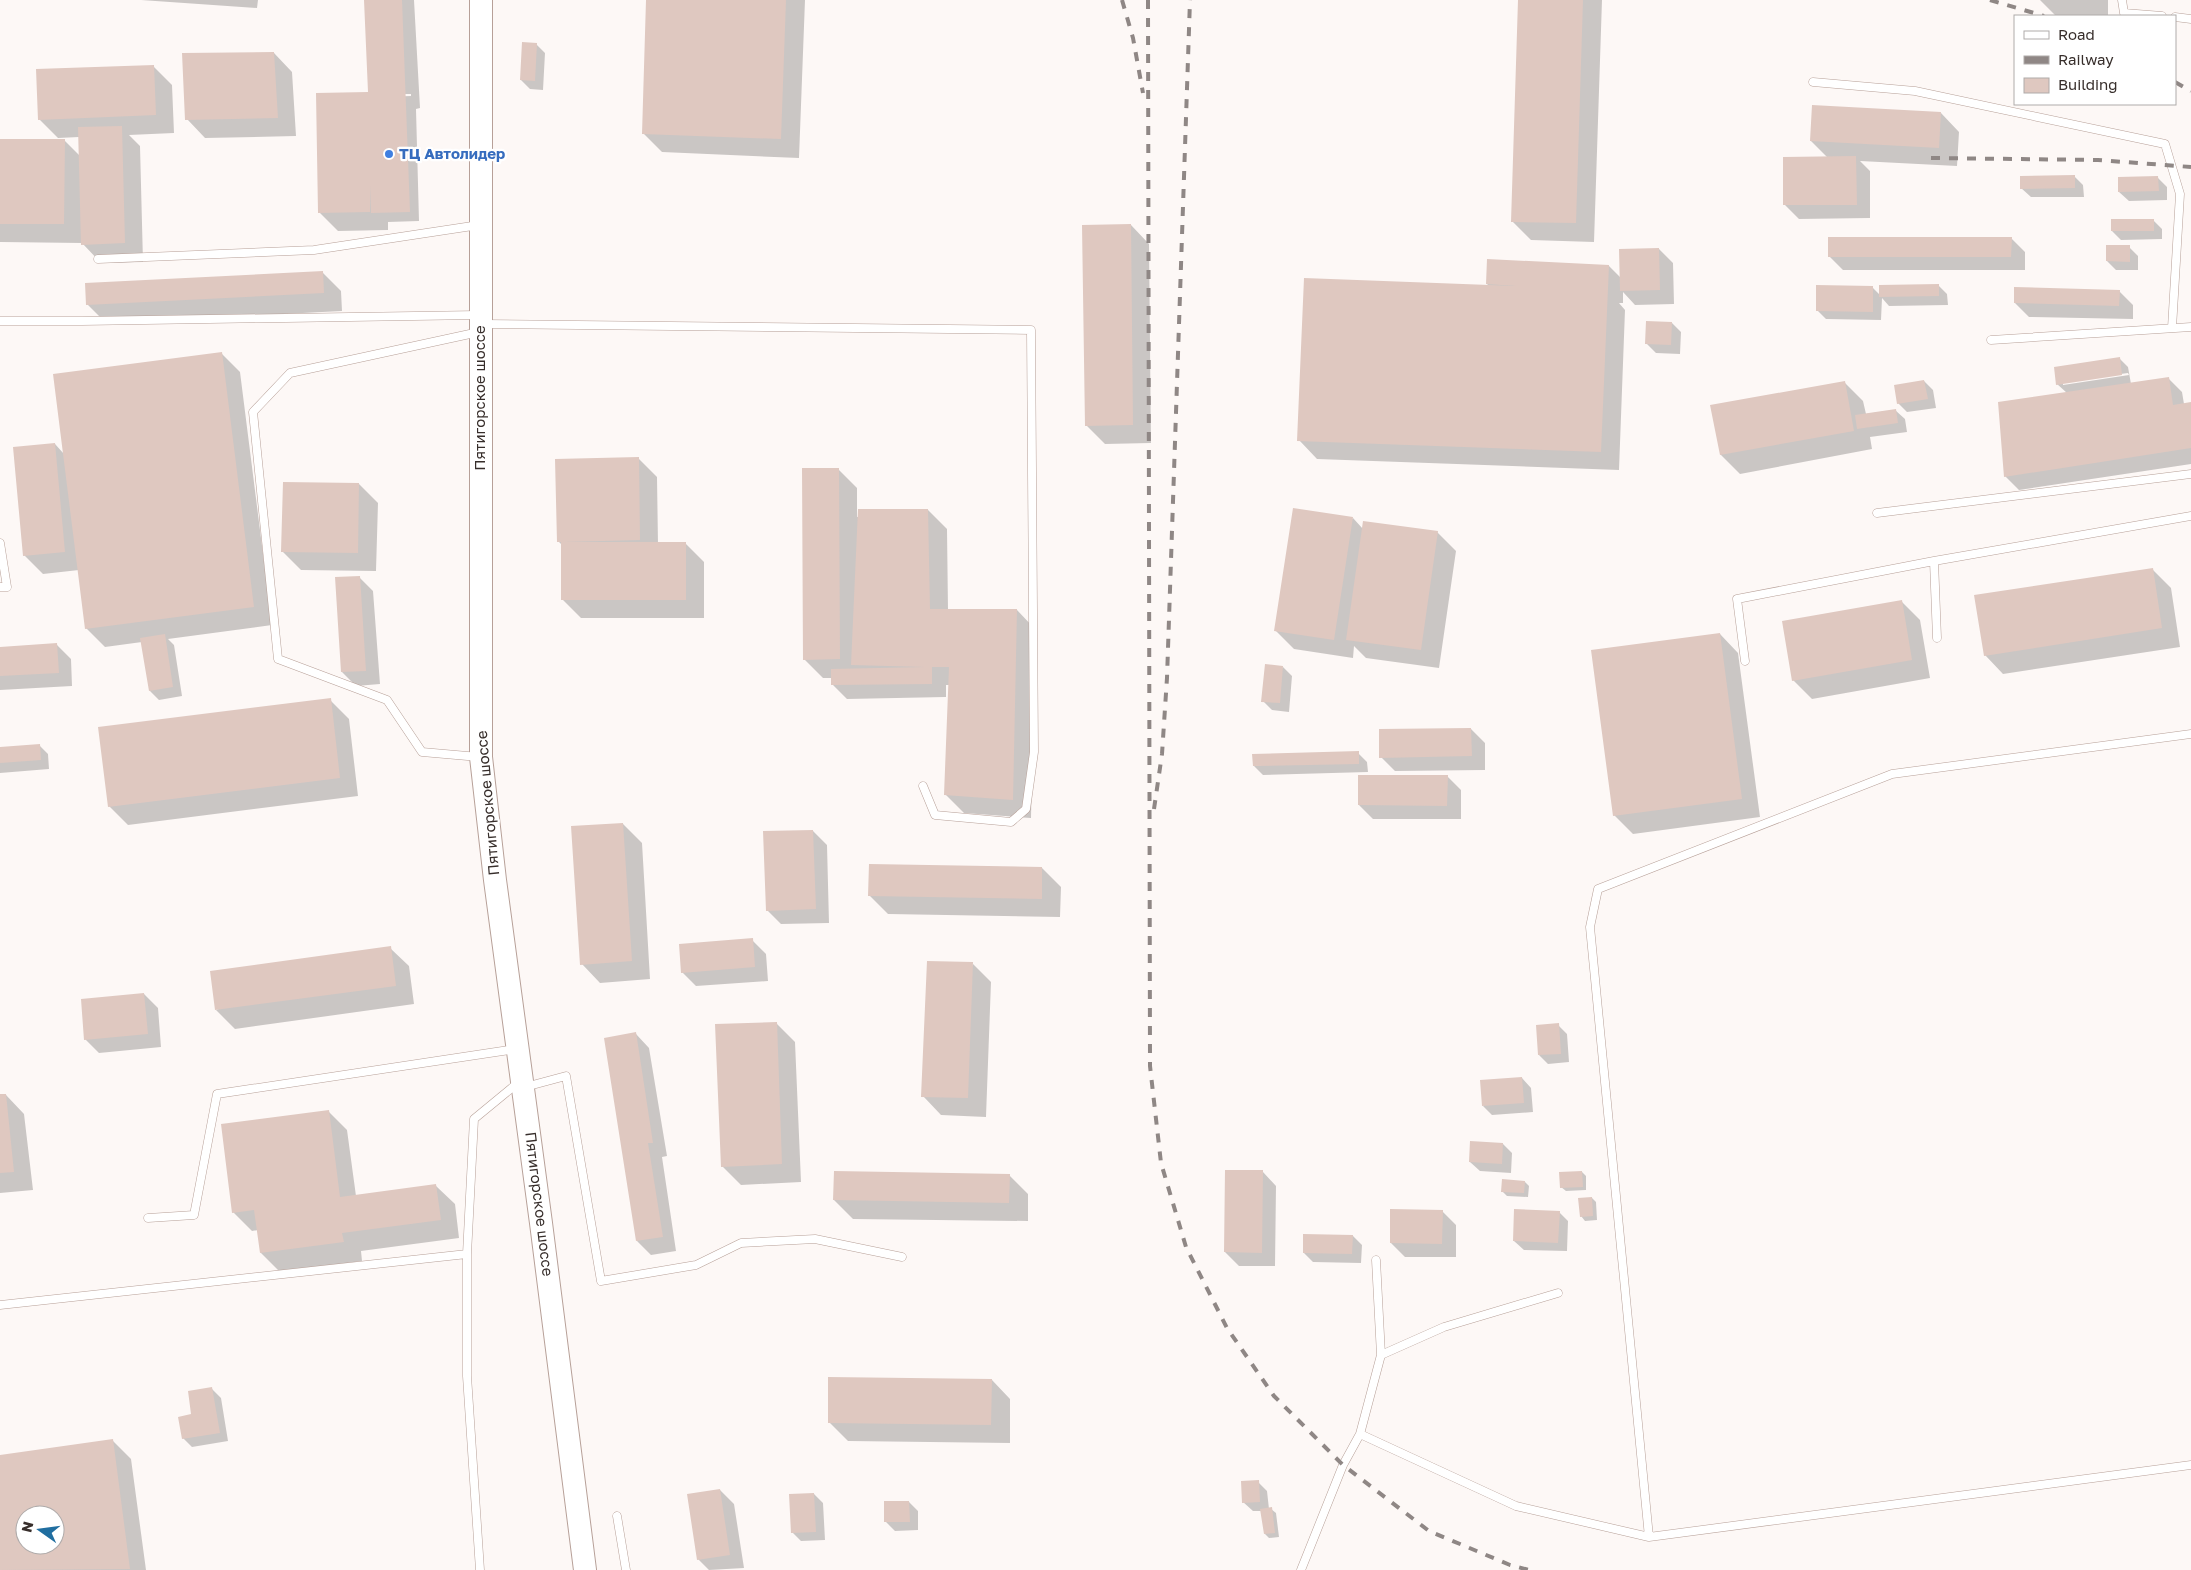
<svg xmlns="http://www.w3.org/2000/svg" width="2191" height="1570" font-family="'Golos Text',sans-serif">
<rect width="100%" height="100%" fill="#fdf8f6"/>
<path fill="#0003" fill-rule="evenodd" d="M 141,0 L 258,0 L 257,8 Z
M 365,0 L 414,0 L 420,108 L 416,109 L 419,221 L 388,222 L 388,230 L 338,231 L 320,213 L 369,93 ZM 381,94 L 411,94 L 411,96 L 381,97 Z
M 647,0 L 805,0 L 799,158 L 662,152 L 643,133 Z
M 1519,0 L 1602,0 L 1594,242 L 1531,240 L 1512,221 Z
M 2040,0 L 2108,0 L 2108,16 L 2055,15 Z
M 536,44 L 545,53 L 543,90 L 530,89 L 521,80 Z
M 274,53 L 292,72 L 296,136 L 205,138 L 187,119 Z
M 153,66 L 172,85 L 174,133 L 129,135 L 140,146 L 143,262 L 101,263 L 82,243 L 0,242 L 0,140 L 64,140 L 80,156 L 79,137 L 58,138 L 39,119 Z
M 1941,113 L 1959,132 L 1957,166 L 1860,161 L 1870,171 L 1870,218 L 1799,219 L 1785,205 L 1828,158 L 1811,141 Z
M 2074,176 L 2083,185 L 2084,197 L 2031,197 L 2021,188 Z
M 2158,178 L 2167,187 L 2167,200 L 2129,201 L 2119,192 Z
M 2153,220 L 2162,229 L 2162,239 L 2121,240 L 2112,231 Z
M 1131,225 L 1149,244 L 1151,443 L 1105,444 L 1086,425 Z
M 2011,238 L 2025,252 L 2025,270 L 1843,270 L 1829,256 Z
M 2129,247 L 2138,256 L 2138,270 L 2116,270 L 2107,261 Z
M 1659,249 L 1673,263 L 1674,304 L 1635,305 L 1623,292 L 1623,303 L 1619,303 L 1625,310 L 1619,470 L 1317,459 L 1299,440 L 1490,287 L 1487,284 L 1609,266 L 1621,278 Z
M 322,272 L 341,291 L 342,311 L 106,323 L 87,304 Z
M 1938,285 L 1947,294 L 1948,305 L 1889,306 L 1882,298 L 1881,320 L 1826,319 L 1817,310 L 1873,288 L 1880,295 Z
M 2119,291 L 2133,305 L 2133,319 L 2029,317 L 2015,303 Z
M 1672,323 L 1681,332 L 1680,354 L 1656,353 L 1647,344 Z
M 221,353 L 240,372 L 272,625 L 168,639 L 174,645 L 182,696 L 159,700 L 150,691 L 142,642 L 105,647 L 86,628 L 79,570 L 43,574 L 24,555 L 55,444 L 64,454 Z
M 2119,358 L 2128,367 L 2131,384 L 2168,378 L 2182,392 L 2184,404 L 2191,403 L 2191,464 L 2019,490 L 2005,476 L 2067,393 L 2057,384 ZM 2128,373 L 2129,375 L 2063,385 L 2063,382 Z
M 1924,381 L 1933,390 L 1936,408 L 1907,412 L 1898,403 Z
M 1844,382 L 1863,401 L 1866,414 L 1895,410 L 1905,419 L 1907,432 L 1870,437 L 1872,449 L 1740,474 L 1721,455 L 1712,406 Z
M 638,458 L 657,477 L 658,544 L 686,544 L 704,562 L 704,618 L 581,618 L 562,599 L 562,545 L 558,541 Z
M 838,469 L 857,488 L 857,517 L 928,510 L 947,529 L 948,610 L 1017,610 L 1035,629 L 1031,818 L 964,813 L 945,794 L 950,685 L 946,685 L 946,697 L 847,699 L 833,685 L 833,678 L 823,678 L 804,659 Z
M 359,484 L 378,503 L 376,571 L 301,570 L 282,551 Z
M 1353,518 L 1363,529 L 1437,532 L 1456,551 L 1439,668 L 1366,658 L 1354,646 L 1353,658 L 1294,649 L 1275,630 Z
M 2153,570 L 2171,588 L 2180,647 L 2003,674 L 1985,655 Z
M 359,577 L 373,591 L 380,684 L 356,686 L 342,672 Z
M 1901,601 L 1920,620 L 1930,678 L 1812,699 L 1793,680 Z
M 1720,634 L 1738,653 L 1760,817 L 1633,834 L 1614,815 Z
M 57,645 L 71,659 L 72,686 L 0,690 L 0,648 Z
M 1283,667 L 1292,676 L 1289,712 L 1272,710 L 1263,701 Z
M 330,700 L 349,719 L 358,796 L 128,825 L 109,806 Z
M 1471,729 L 1485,743 L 1485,770 L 1395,771 L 1381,757 Z
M 39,745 L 48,754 L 49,769 L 0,773 L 0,748 Z
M 1358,753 L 1367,762 L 1368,772 L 1263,775 L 1254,766 Z
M 1447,776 L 1461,790 L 1461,819 L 1373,819 L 1359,805 Z
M 623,824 L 642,843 L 650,979 L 600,983 L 582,964 Z
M 813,831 L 827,845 L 829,923 L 781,924 L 767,910 Z
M 1042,868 L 1061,887 L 1060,917 L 888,914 L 869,895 Z
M 752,940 L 766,954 L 768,981 L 696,986 L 682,972 Z
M 390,948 L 409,966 L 414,1004 L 235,1029 L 216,1010 Z
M 973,964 L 991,982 L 986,1117 L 941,1115 L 923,1096 Z
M 144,994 L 158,1008 L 161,1047 L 99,1053 L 85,1039 Z
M 776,1023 L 795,1042 L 801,1182 L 741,1185 L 722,1166 Z
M 1558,1025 L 1567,1034 L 1569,1062 L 1548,1064 L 1539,1055 Z
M 636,1034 L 649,1048 L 667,1156 L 662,1157 L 676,1251 L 651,1255 L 637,1241 Z
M 1522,1078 L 1531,1088 L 1533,1112 L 1492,1115 L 1483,1106 Z
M 0,1095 L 6,1095 L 24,1114 L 33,1190 L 0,1193 Z
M 328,1111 L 347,1130 L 356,1196 L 436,1186 L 455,1204 L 459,1238 L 361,1251 L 362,1261 L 280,1272 L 261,1253 L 258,1230 L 252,1231 L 233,1212 Z
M 1503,1144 L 1512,1153 L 1511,1173 L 1480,1171 L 1470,1162 Z
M 1263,1172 L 1276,1186 L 1275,1266 L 1239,1266 L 1225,1252 Z
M 1582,1172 L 1586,1176 L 1586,1190 L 1566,1191 L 1561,1187 Z
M 1009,1175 L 1028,1194 L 1028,1221 L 853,1219 L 834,1200 Z
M 1525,1182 L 1529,1186 L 1528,1197 L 1507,1196 L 1502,1191 Z
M 1592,1198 L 1596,1202 L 1597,1220 L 1585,1221 L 1581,1216 Z
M 1442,1211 L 1456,1225 L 1456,1257 L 1405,1257 L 1391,1243 Z
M 1559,1212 L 1568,1221 L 1567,1251 L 1524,1250 L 1514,1241 Z
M 1353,1236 L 1362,1245 L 1361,1263 L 1313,1262 L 1304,1253 Z
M 992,1380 L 1010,1399 L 1010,1443 L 848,1441 L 829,1422 Z
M 212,1389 L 221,1398 L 228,1441 L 192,1447 L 183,1438 L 193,1415 Z
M 112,1440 L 131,1459 L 146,1570 L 0,1570 L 0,1456 ZM 25,1515 L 55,1515 L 55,1545 L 25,1545 Z
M 1258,1482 L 1267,1491 L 1269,1509 L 1271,1509 L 1276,1513 L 1279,1537 L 1269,1538 L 1265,1534 L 1261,1511 L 1253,1511 L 1243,1502 Z
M 720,1490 L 734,1504 L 744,1568 L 709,1570 L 698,1559 Z
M 814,1494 L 823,1503 L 825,1540 L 801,1541 L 792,1532 Z
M 909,1502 L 918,1511 L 918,1530 L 895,1531 L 886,1522 Z"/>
<path fill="#dfc8c0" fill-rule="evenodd" d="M 364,0 L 402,0 L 410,212 L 371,213 L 370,186 L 370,212 L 318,213 L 316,93 L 368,92 Z
M 646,0 L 786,0 L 781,139 L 642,134 Z
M 1518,0 L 1583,0 L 1576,223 L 1511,222 Z
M 522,42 L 537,43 L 535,81 L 520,80 Z
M 274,52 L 278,118 L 185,120 L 182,53 Z
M 154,65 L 156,115 L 38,120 L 36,69 Z
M 1812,105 L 1941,112 L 1939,148 L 1810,141 Z
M 122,126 L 125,243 L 81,245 L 78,127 Z
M 0,139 L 65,139 L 64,224 L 0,224 Z
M 1856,156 L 1857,205 L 1783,205 L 1783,157 Z
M 2075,175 L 2075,188 L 2020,189 L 2020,176 Z
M 2158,176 L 2159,191 L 2118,192 L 2118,177 Z
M 2111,219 L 2154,219 L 2154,231 L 2111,231 Z
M 1131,224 L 1133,425 L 1085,426 L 1082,225 Z
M 1828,237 L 2012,237 L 2011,257 L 1828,257 Z
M 2106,245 L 2130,245 L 2130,262 L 2106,261 Z
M 1659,248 L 1660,290 L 1620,291 L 1619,249 Z
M 1487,259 L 1609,265 L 1601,452 L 1297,441 L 1304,278 L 1516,286 L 1486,284 Z
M 323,271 L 324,293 L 86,305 L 85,283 Z
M 1939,284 L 1939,296 L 1879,297 L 1879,285 Z
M 1816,285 L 1873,286 L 1873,312 L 1816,311 Z
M 2014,287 L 2120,290 L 2119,306 L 2014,303 Z
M 1646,321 L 1672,322 L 1671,345 L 1645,344 Z
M 222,352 L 254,607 L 85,629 L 53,374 Z
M 2120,357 L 2122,375 L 2056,385 L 2054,367 Z
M 2169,377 L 2173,405 L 2191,402 L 2191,448 L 2004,477 L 1998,402 Z
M 1924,380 L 1928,399 L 1897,404 L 1894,385 Z
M 1845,381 L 1854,431 L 1720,455 L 1710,405 Z
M 1896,409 L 1898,423 L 1857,429 L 1855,415 Z
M 55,443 L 65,552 L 23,556 L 13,447 Z
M 639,457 L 640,540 L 564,542 L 686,542 L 686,600 L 561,600 L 561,542 L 557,542 L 555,459 Z
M 802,468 L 839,468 L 840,659 L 803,660 Z
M 283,482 L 359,483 L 358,553 L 281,552 Z
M 1293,508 L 1353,517 L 1334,640 L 1274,631 Z
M 858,509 L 928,509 L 930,609 L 1017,609 L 1013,800 L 944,795 L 949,667 L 932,667 L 932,684 L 831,685 L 831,669 L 925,667 L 851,665 Z
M 1363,521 L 1438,531 L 1421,650 L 1346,640 Z
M 2153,568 L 2162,628 L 1984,656 L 1974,595 Z
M 360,576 L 366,671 L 341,672 L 335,577 Z
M 1902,600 L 1912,660 L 1792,681 L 1782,621 Z
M 1720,633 L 1742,799 L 1613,816 L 1591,650 Z
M 165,634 L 173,687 L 149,691 L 140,638 Z
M 57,643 L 59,673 L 0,676 L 0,647 Z
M 1265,664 L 1283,666 L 1280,703 L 1261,702 Z
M 331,698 L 340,778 L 108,807 L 98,727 Z
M 1471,728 L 1472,756 L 1379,758 L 1379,729 Z
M 40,744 L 41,760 L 0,763 L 0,747 Z
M 1359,751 L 1359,764 L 1253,766 L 1252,754 Z
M 1358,775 L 1448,775 L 1447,806 L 1358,805 Z
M 623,823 L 632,961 L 580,965 L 571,826 Z
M 813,830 L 816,909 L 766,911 L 763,831 Z
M 869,864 L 1042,867 L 1042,899 L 868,896 Z
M 753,938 L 755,967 L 681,973 L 679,944 Z
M 391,946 L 396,986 L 215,1010 L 210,971 Z
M 927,961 L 973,962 L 968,1098 L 921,1097 Z
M 144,993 L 148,1034 L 84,1040 L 81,999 Z
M 777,1022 L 782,1164 L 721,1167 L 715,1024 Z
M 1559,1023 L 1561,1054 L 1538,1055 L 1536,1025 Z
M 636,1032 L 653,1143 L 648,1143 L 663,1237 L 636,1241 L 604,1038 Z
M 1522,1077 L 1524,1103 L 1482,1106 L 1480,1080 Z
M 0,1094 L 6,1094 L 14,1172 L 0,1173 Z
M 329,1110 L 340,1197 L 436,1184 L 441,1220 L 342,1233 L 344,1242 L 260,1253 L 254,1210 L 232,1213 L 221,1124 Z
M 1470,1141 L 1503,1143 L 1502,1164 L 1469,1162 Z
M 1225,1170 L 1263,1170 L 1262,1253 L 1224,1252 Z
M 834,1171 L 1010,1174 L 1009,1203 L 833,1200 Z
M 1582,1171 L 1583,1187 L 1560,1188 L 1559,1172 Z
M 1502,1179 L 1525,1181 L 1524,1193 L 1501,1192 Z
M 1592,1197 L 1593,1216 L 1580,1217 L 1578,1198 Z
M 1390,1209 L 1443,1210 L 1442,1244 L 1390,1243 Z
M 1514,1209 L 1560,1211 L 1558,1243 L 1513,1241 Z
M 1303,1234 L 1353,1235 L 1352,1254 L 1303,1253 Z
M 828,1377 L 992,1379 L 991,1425 L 828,1423 Z
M 212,1387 L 220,1433 L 182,1439 L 178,1417 L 191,1414 L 188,1391 Z
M 113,1439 L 130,1569 L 0,1570 L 0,1455 ZM 25,1515 L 55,1515 L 55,1545 L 25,1545 Z
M 1259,1480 L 1260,1502 L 1242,1503 L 1241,1481 Z
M 720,1489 L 730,1555 L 697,1560 L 687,1494 Z
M 814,1493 L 816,1532 L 791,1533 L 789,1494 Z
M 884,1501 L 909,1501 L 910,1522 L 884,1522 Z
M 1272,1507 L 1275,1533 L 1264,1534 L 1260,1509 Z"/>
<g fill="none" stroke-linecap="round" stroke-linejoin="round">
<defs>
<path id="lane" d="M 2122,0 L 2124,13 L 2162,16
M 2175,17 L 2191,19
M 1813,82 L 1915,91 L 2165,144 L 2180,194 L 2172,328
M 98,259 L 314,250 L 479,225
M 0,321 L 82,321 L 478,315
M 483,324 L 1031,330 L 1034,752 L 1026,809 L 1011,822 L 935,815 L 923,786
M 1991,340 L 2191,327
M 1877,513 L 2191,474
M 0,543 L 7,587 L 0,587
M 1934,561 L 1937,638
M 1745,661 L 1737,599 L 1934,561 L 2191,516
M 479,757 L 422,752 L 387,700 L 278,659 L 253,412 L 290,373 L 479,332
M 525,1087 L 566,1076 L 601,1281 L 696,1265 L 741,1243 L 815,1239 L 902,1257
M 148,1218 L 194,1215 L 217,1094 L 516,1049
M 0,1305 L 467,1254
M 1381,1355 L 1444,1327 L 1558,1293
M 1360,1434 L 1516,1506 L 1649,1537 L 2191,1465
M 617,1516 L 626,1570
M 1649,1537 L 1590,927 L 1598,889 L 1892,774 L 2191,734
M 480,1570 L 467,1376 L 467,1254 L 474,1119 L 519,1082
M 1301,1570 L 1343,1465 L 1360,1434 L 1381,1355 L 1376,1260"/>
<path id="primary" d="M 481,0 L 481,757 L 495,880 L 541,1223 L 585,1570"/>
</defs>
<use href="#lane" stroke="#b7a098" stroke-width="9"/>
<use href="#primary" stroke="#b7a098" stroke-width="24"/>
<use href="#lane" stroke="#fff" stroke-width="8"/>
<use href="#primary" stroke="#fff" stroke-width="22"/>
<path stroke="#8f8785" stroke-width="4" stroke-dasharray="9 9" stroke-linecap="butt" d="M 1122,0 L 1133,38 L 1143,93
M 1148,0 L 1150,1066 L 1161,1163 L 1186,1247 L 1227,1328 L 1274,1396 L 1343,1465 L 1429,1531 L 1510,1565 L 1529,1570
M 1990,0 L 2044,16
M 2175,82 L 2191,91
M 1931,158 L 2098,160 L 2191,167
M 1154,809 L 1162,754 L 1167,678 L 1190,0"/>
</g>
<circle fill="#3f7fe0" stroke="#fff" stroke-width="2" cx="389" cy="154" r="5"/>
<g text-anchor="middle" stroke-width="4.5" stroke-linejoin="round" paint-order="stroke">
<g font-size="15" font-weight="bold" fill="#366cbe" stroke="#fff" text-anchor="start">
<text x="399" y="159">ТЦ Автолидер</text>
</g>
<g font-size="15" fill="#372e2b" stroke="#fff">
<text transform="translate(480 398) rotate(-90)" y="5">Пятигорское шоссе</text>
<text transform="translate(488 803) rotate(-95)" y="5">Пятигорское шоссе</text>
<text transform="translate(539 1204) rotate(83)" y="5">Пятигорское шоссе</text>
</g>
</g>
<rect x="2014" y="15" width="162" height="90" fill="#ffffff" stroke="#afabaa"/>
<rect x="2024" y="31" width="25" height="8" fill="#ffffff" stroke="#afabaa"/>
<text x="2058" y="40" font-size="15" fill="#372e2b">Road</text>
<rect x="2024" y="56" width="25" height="8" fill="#8f8785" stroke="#afabaa"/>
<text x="2058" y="65" font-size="15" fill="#372e2b">Railway</text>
<rect x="2024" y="78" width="25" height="15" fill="#dfc8c0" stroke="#afabaa"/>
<text x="2058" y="90" font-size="15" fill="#372e2b">Building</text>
<g transform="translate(40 1530) rotate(284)"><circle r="24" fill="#ffffff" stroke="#afabaa"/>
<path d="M0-4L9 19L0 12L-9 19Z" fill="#206ea0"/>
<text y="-8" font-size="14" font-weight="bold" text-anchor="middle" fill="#372e2b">N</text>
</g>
</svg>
